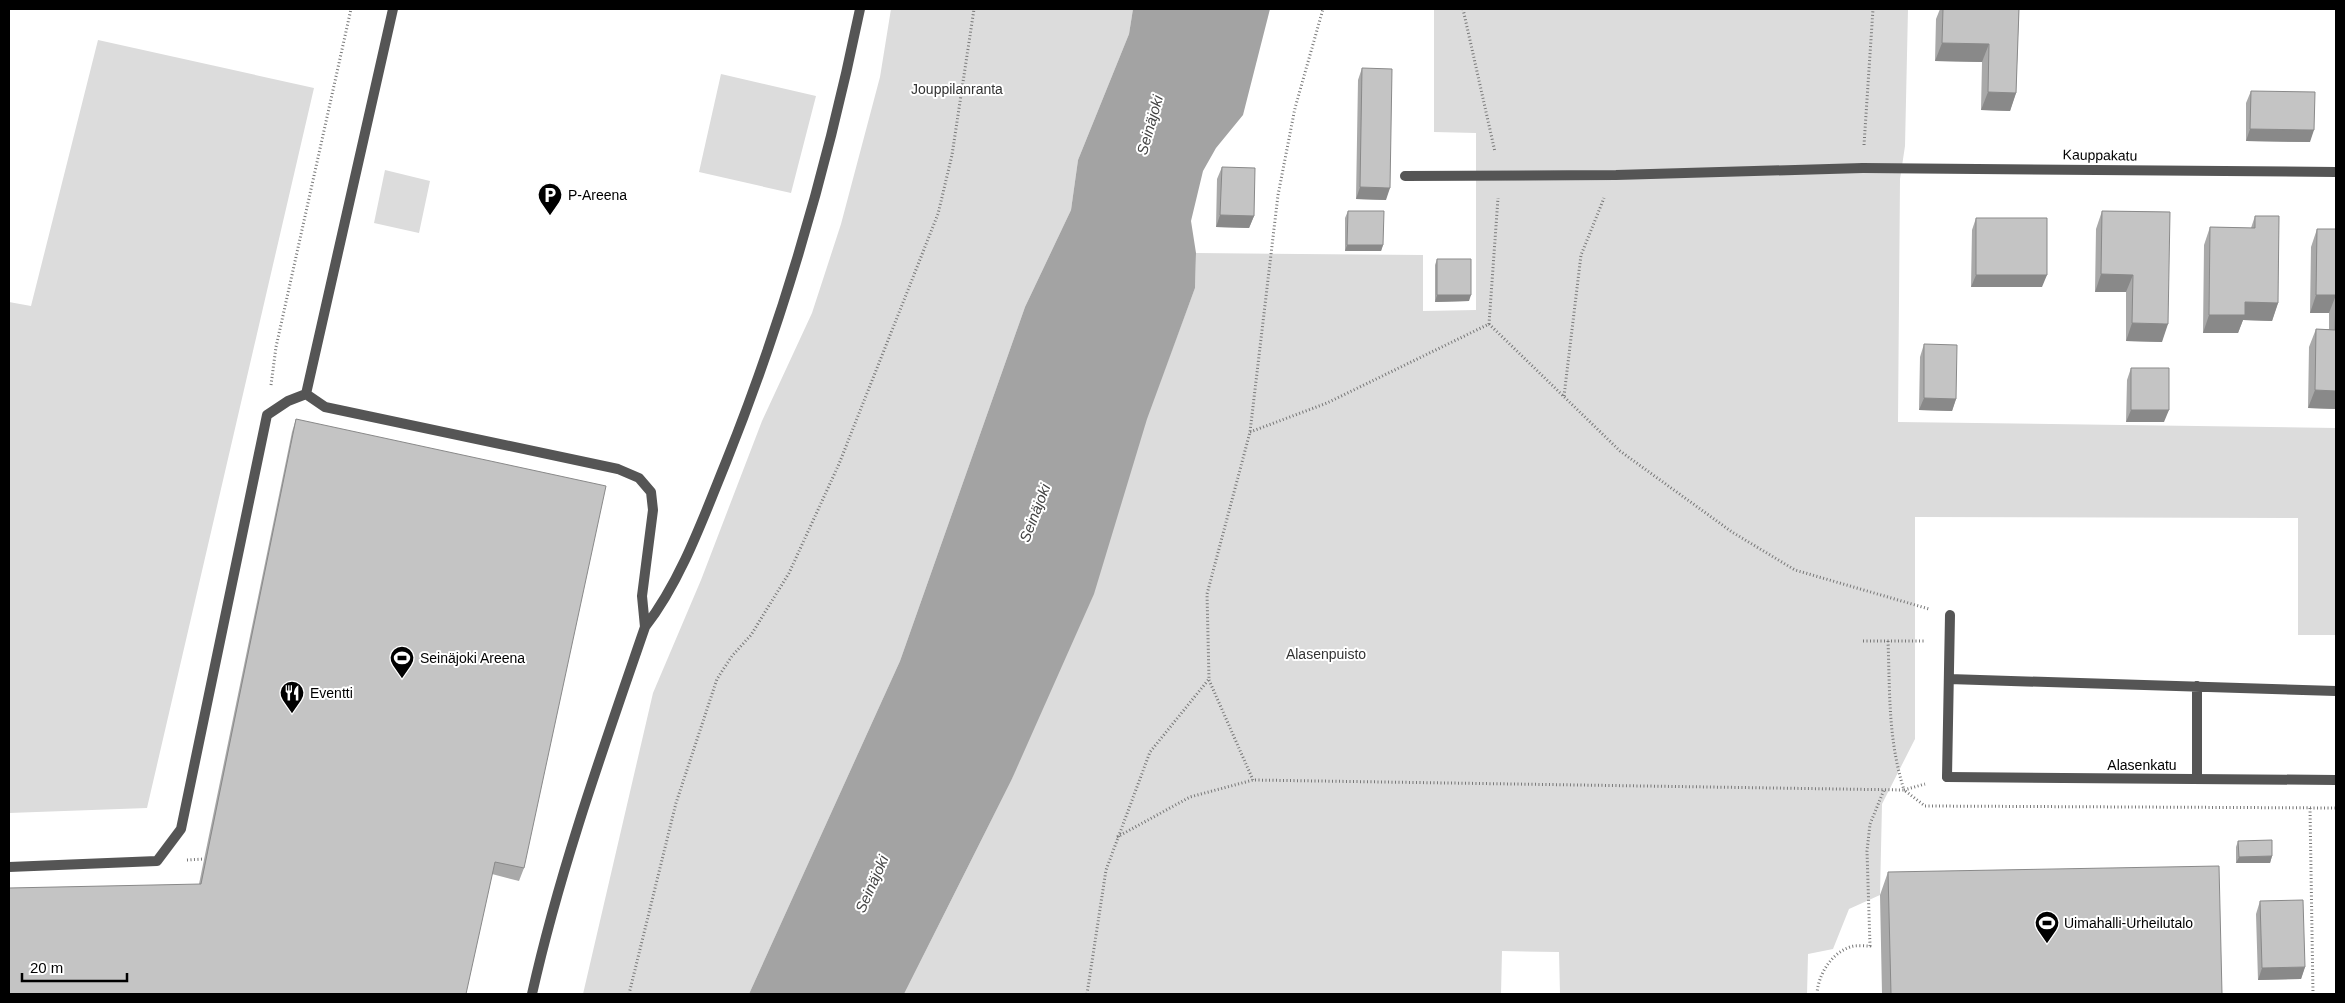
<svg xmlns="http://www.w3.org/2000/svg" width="2345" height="1003" font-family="Helvetica,sans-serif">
<rect width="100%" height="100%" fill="#fff"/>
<path fill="#dcdcdc" d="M 891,9 L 1133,9 L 1129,34 L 1078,160 L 1071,210 L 1025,307 L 900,661 L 749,994 L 583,994 L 653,693 L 701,580 L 762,421 L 812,313 L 841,224 L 880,77 Z
M 1434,9 L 1908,9 L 1905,146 L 1900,179 L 1898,422 L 2336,428 L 2336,635 L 2298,635 L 2298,518 L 1915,517 L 1915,739 L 1882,804 L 1880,895 L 1849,909 L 1833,949 L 1808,954 L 1807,994 L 1560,994 L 1559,952 L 1502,951 L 1501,994 L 904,994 L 1011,781 L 1195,288 L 1196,253 L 1423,255 L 1423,311 L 1476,310 L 1476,133 L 1434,132 Z
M 98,40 L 314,88 L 147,808 L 9,813 L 9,302 L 31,306 Z
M 721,74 L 816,96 L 791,193 L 699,172 Z
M 385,170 L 430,181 L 419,233 L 374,223 Z"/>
<path fill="#a3a3a3" d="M 1133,9 L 1270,9 L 1243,115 L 1216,148 L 1203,171 L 1191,221 L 1196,253 L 1195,288 L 1147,419 L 1094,594 L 1011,781 L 904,994 L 749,994 L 900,661 L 1025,307 L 1071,210 L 1078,160 L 1129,34 Z"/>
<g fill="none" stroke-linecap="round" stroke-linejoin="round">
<path stroke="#777" stroke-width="3" stroke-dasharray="1 2.5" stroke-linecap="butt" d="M 1463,9 L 1495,152
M 1864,145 L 1873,9
M 1489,324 L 1620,451 L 1732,532 L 1795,570 L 1929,609
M 271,385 L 276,347 L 351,9
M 1564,396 L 1581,255 L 1604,198
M 1250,432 L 1327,403 L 1489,324 L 1498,198
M 1863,641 L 1926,641
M 1888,641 C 1890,694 1888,739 1904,790 L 1925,784
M 1209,680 L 1253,780
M 2310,808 L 2313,994
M 1117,837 L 1190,797 L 1253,780 L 1904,790 L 1925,806 L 2336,808
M 187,860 L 204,859
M 629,994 L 676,803 L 717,679 L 732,656 L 751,635 L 789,573 L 839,464 L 938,214 L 952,155 L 974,9
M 1087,994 L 1106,870 L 1150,752 L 1209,679 L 1207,594 L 1250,432 L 1278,195 L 1295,108 L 1323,9
M 1817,994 C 1818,976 1830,954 1850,947 C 1855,945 1864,946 1870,946 L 1867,851 L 1870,824 L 1884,790"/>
<path stroke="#555" stroke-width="10" d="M 393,9 L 306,394 L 325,407 L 618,469 L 639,478 L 651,492 L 653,510 L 642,596 L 645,627
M 1405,176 L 1616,175 L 1863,168
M 1949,679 L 2336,691
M 2197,686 L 2197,779
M 1947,777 L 1950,615
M 9,867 L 157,861 L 181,829 L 267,415 L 288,401 L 306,394
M 532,994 C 560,869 603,749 645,627 C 681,581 704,516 726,462 C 785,315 828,164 860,9"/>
<path stroke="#555" stroke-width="10" d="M 1863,168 L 2336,172
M 1947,777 L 2336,780"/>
</g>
<path fill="#a9a9a9" d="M 1940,9 L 2019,9 L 2016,93 L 2010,111 L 1981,110 L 1982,62 L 1935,61 L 1936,19 Z
M 1362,68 L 1386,200 L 1356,199 L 1358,80 Z
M 2251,91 L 2310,142 L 2246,141 L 2246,103 Z
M 1222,167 L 1254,216 L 1249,228 L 1216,227 L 1217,179 Z
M 1348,211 L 1383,245 L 1381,251 L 1345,251 L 1345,218 Z
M 2102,211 L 2170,212 L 2162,342 L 2126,341 L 2126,292 L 2095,292 L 2096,229 Z
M 2255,216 L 2278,303 L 2272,321 L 2243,320 L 2238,333 L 2203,333 L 2204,245 L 2210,227 L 2251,228 Z
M 1976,218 L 2042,287 L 1971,287 L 1972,230 Z
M 2317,229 L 2336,229 L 2336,409 L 2308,408 L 2309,347 L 2316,329 L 2329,329 L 2329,313 L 2310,313 L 2311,247 Z
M 1437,259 L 1469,301 L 1435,302 L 1435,265 Z
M 1924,344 L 1956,399 L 1952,411 L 1919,410 L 1920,357 Z
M 2131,368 L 2164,422 L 2126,422 L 2127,380 Z
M 296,419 L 524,868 L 519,881 L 492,874 L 199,884 L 292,432 Z
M 2238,841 L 2272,856 L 2270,863 L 2236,863 L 2236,847 Z
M 1888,872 L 2222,994 L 1882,994 L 1880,895 Z
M 2260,901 L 2305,967 L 2301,979 L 2258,980 L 2256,914 Z"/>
<path fill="#898989" d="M 1942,43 L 1989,44 L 1982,62 L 1935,61 Z
M 1988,92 L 2016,93 L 2010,111 L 1981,110 Z
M 2250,129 L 2314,130 L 2310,142 L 2246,141 Z
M 1360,187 L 1390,188 L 1386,200 L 1356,199 Z
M 1220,215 L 1254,216 L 1249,228 L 1216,227 Z
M 1347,245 L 1383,245 L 1381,251 L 1345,251 Z
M 2101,274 L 2133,275 L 2126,292 L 2095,292 Z
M 1976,275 L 2047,275 L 2042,287 L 1971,287 Z
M 1437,295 L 1471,295 L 1469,301 L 1435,302 Z
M 2316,295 L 2336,295 L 2329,313 L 2310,313 Z
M 2245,302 L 2278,303 L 2272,321 L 2243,320 L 2238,333 L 2203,333 L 2209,315 Z
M 2132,323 L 2168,324 L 2162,342 L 2126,341 Z
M 2315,390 L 2336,391 L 2336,409 L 2308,408 Z
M 1924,398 L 1956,399 L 1952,411 L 1919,410 Z
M 2131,410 L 2169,410 L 2164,422 L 2126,422 Z
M 2272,856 L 2270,863 L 2236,863 L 2239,857 Z
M 2305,967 L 2301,979 L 2258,980 L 2262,968 Z"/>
<path fill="#c4c4c4" stroke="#898989" d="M 1943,9 L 2019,9 L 2016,93 L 1988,92 L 1989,44 L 1942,43 Z
M 1362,68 L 1392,69 L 1390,188 L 1360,187 Z
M 2251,91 L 2315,92 L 2314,130 L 2250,129 Z
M 1222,167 L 1255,168 L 1254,216 L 1220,215 Z
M 1348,211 L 1384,211 L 1383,245 L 1347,245 Z
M 2102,211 L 2170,212 L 2168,324 L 2132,323 L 2133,275 L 2101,274 Z
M 2255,216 L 2279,216 L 2278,303 L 2245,302 L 2245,315 L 2209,315 L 2210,227 L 2255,228 Z
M 1976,218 L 2047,218 L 2047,275 L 1976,275 Z
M 2317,229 L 2336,229 L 2336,391 L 2315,390 L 2316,329 L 2335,330 L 2336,295 L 2316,295 Z
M 1437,259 L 1471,259 L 1471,295 L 1437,295 Z
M 1924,344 L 1957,345 L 1956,399 L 1924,398 Z
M 2131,368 L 2169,368 L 2169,410 L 2131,410 Z
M 296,419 L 606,486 L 524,868 L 495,862 L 466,994 L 9,994 L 9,888 L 201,884 Z
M 2272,840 L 2272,856 L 2239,857 L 2238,841 Z
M 2219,866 L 2222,994 L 1891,994 L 1888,872 Z
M 2303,900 L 2305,967 L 2262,968 L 2260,901 Z"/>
<defs>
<symbol id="parking-pin" viewBox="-11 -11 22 30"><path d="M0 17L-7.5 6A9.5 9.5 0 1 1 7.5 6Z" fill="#000" stroke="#fff"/><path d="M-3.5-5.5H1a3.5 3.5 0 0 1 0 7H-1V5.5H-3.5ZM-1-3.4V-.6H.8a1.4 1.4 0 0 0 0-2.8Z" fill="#fff"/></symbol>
<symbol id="stadium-pin" viewBox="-11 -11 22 30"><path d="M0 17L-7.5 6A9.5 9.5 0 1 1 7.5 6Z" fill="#000" stroke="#fff"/><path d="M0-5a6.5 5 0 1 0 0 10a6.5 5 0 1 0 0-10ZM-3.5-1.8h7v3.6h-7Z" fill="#fff"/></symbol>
<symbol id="restaurant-pin" viewBox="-11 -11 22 30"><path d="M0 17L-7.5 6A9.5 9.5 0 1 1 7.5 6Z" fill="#000" stroke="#fff"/><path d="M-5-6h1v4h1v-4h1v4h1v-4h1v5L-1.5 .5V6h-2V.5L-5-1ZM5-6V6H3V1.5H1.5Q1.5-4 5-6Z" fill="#fff"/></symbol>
</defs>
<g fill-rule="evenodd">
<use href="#parking-pin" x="536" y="181" width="28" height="38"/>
<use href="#stadium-pin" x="388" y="644" width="28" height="38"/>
<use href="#restaurant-pin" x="278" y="679" width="28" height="38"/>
<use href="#stadium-pin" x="2033" y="909" width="28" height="38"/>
</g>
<g text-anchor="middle" stroke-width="4" stroke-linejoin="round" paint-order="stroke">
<g font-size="14" fill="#333" stroke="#fff">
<text x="957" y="94">Jouppilanranta</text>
<text x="1326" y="659">Alasenpuisto</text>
</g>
<g font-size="14" fill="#000" stroke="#fff">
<text transform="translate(2100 155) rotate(1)" y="5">Kauppakatu</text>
<text x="2142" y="770">Alasenkatu</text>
</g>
<g font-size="14" fill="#000" stroke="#fff" text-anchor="start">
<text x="568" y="200">P-Areena</text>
<text x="420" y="663">Seinäjoki Areena</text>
<text x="310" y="698">Eventti</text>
<text x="2064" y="928">Uimahalli-Urheilutalo</text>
</g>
<g font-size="15" font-style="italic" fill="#444" stroke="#fff">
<text transform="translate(1150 125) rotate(-74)" y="5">Seinäjoki</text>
<text transform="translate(1035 513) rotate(-69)" y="5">Seinäjoki</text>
<text transform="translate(872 884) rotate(-66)" y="5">Seinäjoki</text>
</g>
</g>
<rect width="2345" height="1003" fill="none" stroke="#000000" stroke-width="20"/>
<path d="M22 973v8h105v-8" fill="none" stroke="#000000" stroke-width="2.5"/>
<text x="30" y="973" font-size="15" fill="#000000" stroke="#ffffff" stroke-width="4" paint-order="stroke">20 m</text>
</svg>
